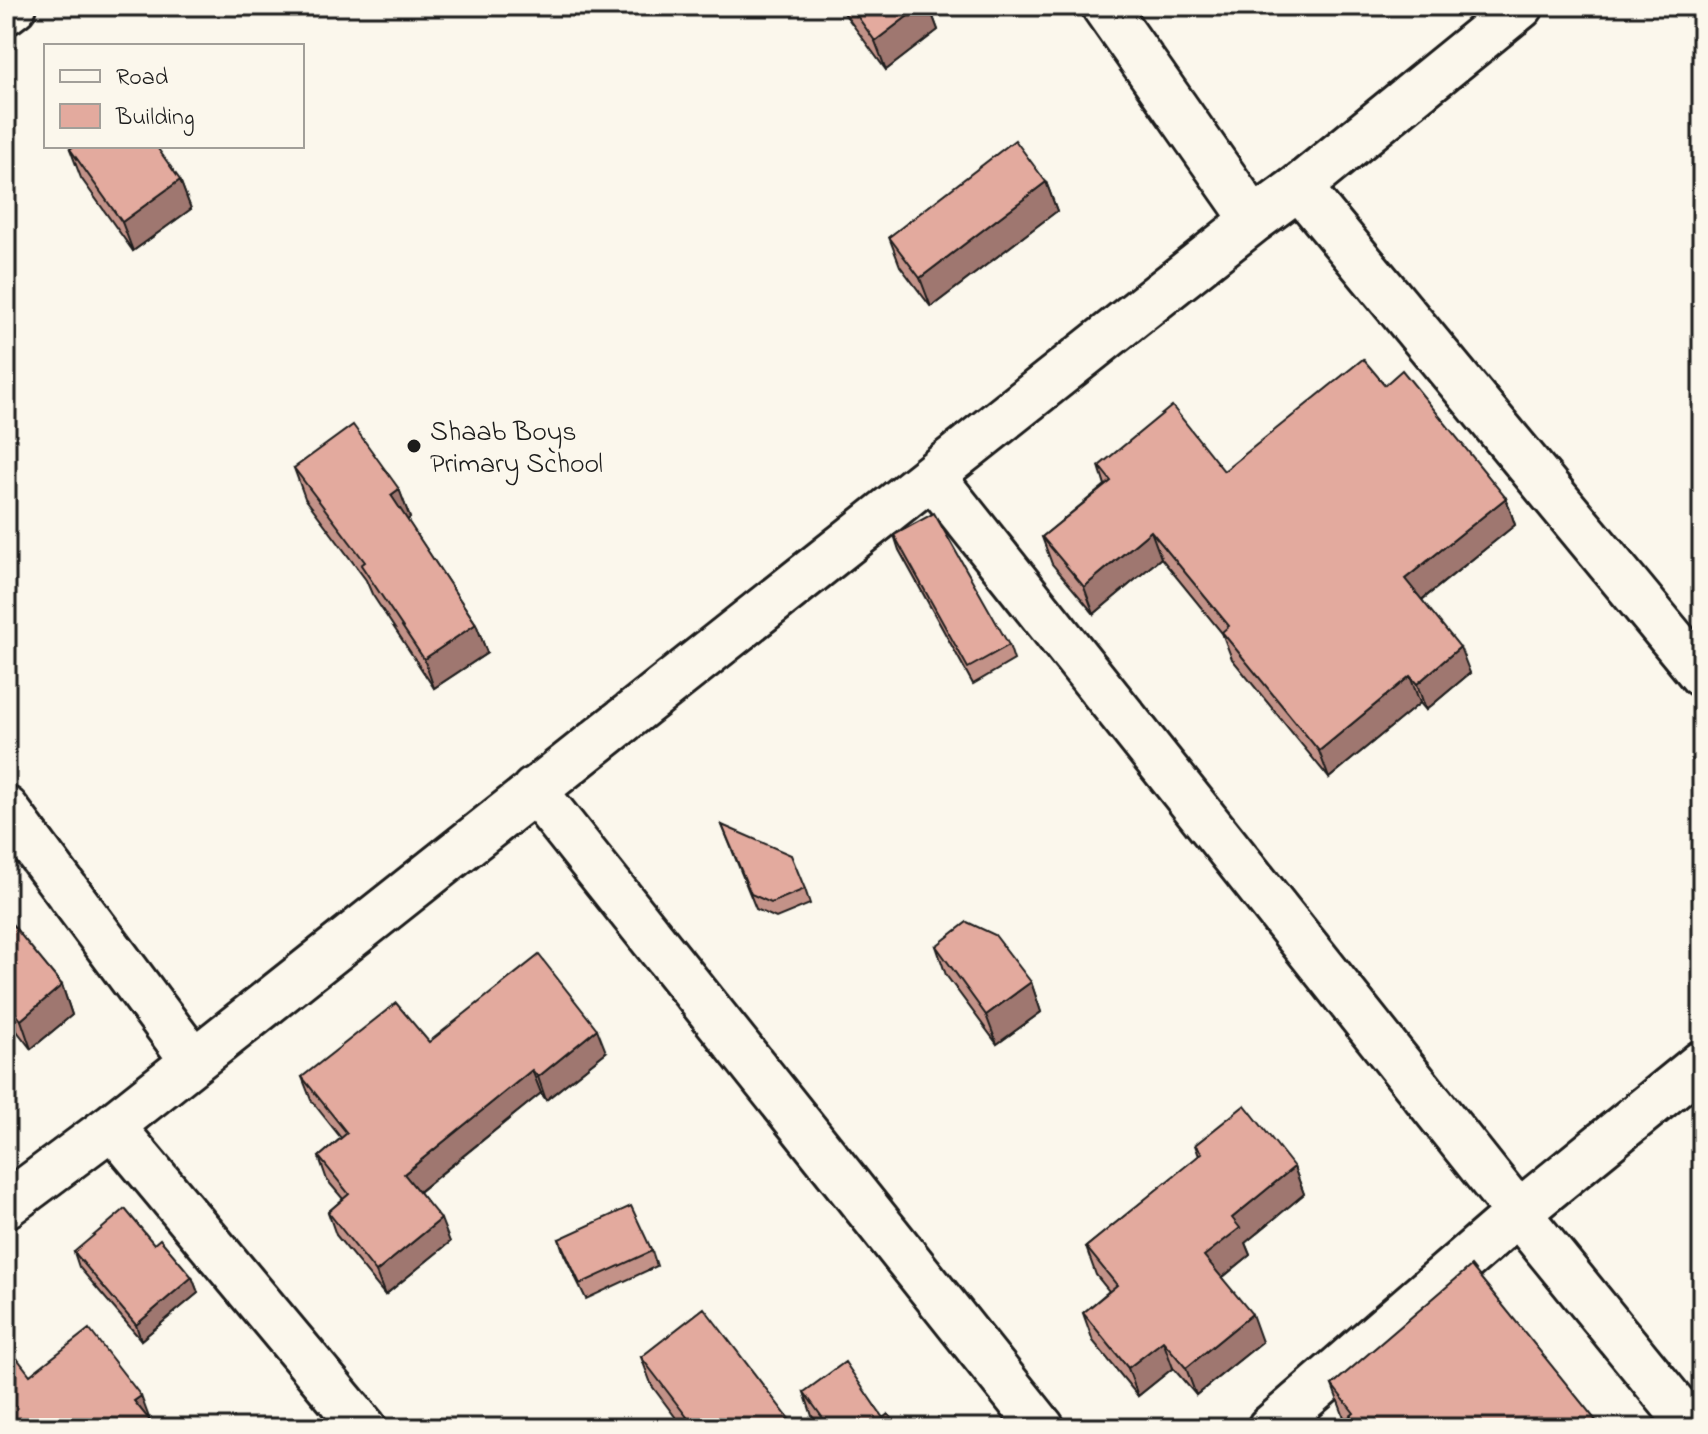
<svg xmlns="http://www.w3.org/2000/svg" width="1708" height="1434" font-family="'Indie Flower',sans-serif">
<rect width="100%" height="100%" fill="#fbf7ec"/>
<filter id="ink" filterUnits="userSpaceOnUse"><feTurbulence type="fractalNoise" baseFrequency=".0125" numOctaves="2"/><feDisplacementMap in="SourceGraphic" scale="16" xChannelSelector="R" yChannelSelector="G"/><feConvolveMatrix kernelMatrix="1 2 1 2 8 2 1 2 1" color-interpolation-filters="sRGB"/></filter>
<g filter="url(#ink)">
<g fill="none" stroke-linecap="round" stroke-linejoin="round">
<defs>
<path id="minor" d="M 1104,6 L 1254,220
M 6,12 L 14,6
M 1299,187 L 1702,675
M 933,477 L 1518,1213 L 1693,1428
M 534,790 L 1042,1428
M 6,809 L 192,1059
M 112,1126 L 364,1428
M 6,1205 L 112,1126 L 1254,220 L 1299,187 L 1521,6
M 1270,1428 L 1518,1213 L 1702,1063"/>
</defs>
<use href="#minor" stroke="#1c1c1c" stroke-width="50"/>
<use href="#minor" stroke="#fbf7ec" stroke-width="44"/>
</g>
<path fill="#c39288" stroke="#1c1c1c" stroke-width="2" d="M 839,6 L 929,6 L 938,30 L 886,70 Z
M 70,149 L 180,180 L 191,209 L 133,251 L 81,178 Z
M 1046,182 L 1057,211 L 931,307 L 900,266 L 889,237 Z
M 1385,385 L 1506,498 L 1515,525 L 1422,600 L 1470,673 L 1426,710 L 1420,703 L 1329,778 L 1232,659 L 1222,633 L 1161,558 L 1094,614 L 1052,564 L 1042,537 L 1105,485 L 1099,466 L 1224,471 Z
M 294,468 L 399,489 L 410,518 L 407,520 L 476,624 L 487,653 L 434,688 L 372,594 L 366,580 L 305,498 Z
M 894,535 L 1009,645 L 1014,660 L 973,684 L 899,550 Z
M 722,825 L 805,889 L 810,904 L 776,918 L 756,909 Z
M 6,919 L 62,985 L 72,1015 L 31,1049 L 6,1017 Z
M 936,946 L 1031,982 L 1041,1012 L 997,1044 L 946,975 Z
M 429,1042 L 606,1052 L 546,1100 L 541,1093 L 419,1192 L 450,1242 L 385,1295 L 336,1235 L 328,1212 L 343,1199 L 327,1180 L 319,1157 L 341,1138 L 311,1100 L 302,1077 Z
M 1195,1145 L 1294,1167 L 1304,1194 L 1245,1243 L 1250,1255 L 1222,1278 L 1262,1342 L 1196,1395 L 1173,1368 L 1138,1396 L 1093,1341 L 1083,1313 L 1109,1291 L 1096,1275 L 1086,1247 L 1199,1156 Z
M 559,1239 L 652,1251 L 657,1266 L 586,1299 L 564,1254 Z
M 154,1244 L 192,1277 L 198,1293 L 141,1340 L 79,1267 L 74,1252 Z
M 641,1357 L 796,1428 L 682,1426 L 652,1386 Z
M 1332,1385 L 1602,1428 L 1345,1420 Z
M 804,1392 L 883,1418 L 898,1428 L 821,1428 L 812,1416 Z"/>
<path fill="#9f776f" stroke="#1c1c1c" stroke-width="2" d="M 921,6 L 929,6 L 938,30 L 886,70 L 875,41 Z
M 180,180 L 191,209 L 133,251 L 122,222 Z
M 1046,182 L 1057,211 L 931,307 L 920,278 Z
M 399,489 L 410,518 L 401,525 L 391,495 Z
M 1506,498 L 1515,525 L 1415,605 L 1405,579 Z
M 1151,531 L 1161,558 L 1094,614 L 1084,587 Z
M 476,624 L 487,653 L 434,688 L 424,659 Z
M 1460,647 L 1470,673 L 1426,710 L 1417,684 Z
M 1410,676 L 1420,703 L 1329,778 L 1319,751 Z
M 1031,982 L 1041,1012 L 997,1044 L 986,1015 Z
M 62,985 L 72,1015 L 31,1049 L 21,1020 Z
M 597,1029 L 606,1052 L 546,1100 L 538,1077 Z
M 532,1070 L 541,1093 L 412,1197 L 404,1174 Z
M 1294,1167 L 1304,1194 L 1245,1243 L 1250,1255 L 1214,1284 L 1204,1256 L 1232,1218 Z
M 441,1219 L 450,1242 L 385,1295 L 376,1272 Z
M 192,1277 L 198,1293 L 141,1340 L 136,1325 Z
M 1252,1314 L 1262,1342 L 1196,1395 L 1186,1368 Z
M 1163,1341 L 1173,1368 L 1138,1396 L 1128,1368 Z
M 141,1396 L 151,1423 L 134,1401 Z"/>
<path fill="#e3aa9e" stroke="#1c1c1c" stroke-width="2" d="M 850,6 L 921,6 L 875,41 Z
M 1015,140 L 1046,182 L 920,278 L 889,237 Z
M 74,146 L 156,146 L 180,180 L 122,222 L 70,149 Z
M 1363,359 L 1385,385 L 1402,370 L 1506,498 L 1405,579 L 1460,647 L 1417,684 L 1410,676 L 1319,751 L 1222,632 L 1229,626 L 1151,531 L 1084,587 L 1042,537 L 1111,481 L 1099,466 L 1172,406 L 1224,471 Z
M 353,425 L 399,489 L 391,495 L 476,624 L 424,659 L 361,565 L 365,562 L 294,468 Z
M 934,513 L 1009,645 L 968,668 L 894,535 Z
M 722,825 L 791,855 L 805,889 L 771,903 L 751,894 Z
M 7,918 L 62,985 L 21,1020 L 6,1001 L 6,919 Z
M 967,922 L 995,935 L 1031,982 L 986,1015 L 936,946 Z
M 539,955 L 597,1029 L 538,1077 L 532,1070 L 404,1174 L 441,1219 L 376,1272 L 328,1212 L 349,1194 L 319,1157 L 347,1133 L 302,1077 L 396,1003 L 429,1042 Z
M 1245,1105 L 1294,1167 L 1232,1218 L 1240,1228 L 1204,1256 L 1252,1314 L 1186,1368 L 1163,1341 L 1128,1368 L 1083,1313 L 1117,1285 L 1086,1247 L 1202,1153 L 1195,1145 Z
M 631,1206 L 652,1251 L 580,1284 L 559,1239 Z
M 125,1209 L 154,1244 L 160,1239 L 192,1277 L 136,1325 L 74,1252 Z
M 1471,1266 L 1602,1428 L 1335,1428 L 1354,1413 L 1332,1385 Z
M 704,1308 L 796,1428 L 680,1428 L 690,1421 L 641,1357 Z
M 89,1329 L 141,1396 L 134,1401 L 156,1428 L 6,1428 L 6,1344 L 30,1375 Z
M 845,1362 L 883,1418 L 888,1414 L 898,1428 L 830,1428 L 804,1392 Z"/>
</g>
<circle fill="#1c1c1c" stroke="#fbf7ec" stroke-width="3" cx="414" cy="446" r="8"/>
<g text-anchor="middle" stroke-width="7" stroke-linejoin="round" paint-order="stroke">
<g font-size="28" fill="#1c1c1c" stroke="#fbf7ec" text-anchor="start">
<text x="430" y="440">Shaab Boys<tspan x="430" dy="32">Primary School</tspan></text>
</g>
</g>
<rect width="1708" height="1434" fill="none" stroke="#fbf7ec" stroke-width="32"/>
<rect x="16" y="16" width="1676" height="1402" fill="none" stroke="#1c1c1c" stroke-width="3" filter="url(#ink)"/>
<rect x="44" y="44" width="260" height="104" fill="#fbf7ec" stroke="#a29f99" stroke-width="2"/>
<rect x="60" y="70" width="40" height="12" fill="#fbf7ec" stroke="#a29f99" stroke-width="2"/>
<text x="116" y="84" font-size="24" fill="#1c1c1c">Road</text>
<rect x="60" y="104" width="40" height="24" fill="#e3aa9e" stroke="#a29f99" stroke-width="2"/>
<text x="116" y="124" font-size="24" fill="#1c1c1c">Building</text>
</svg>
